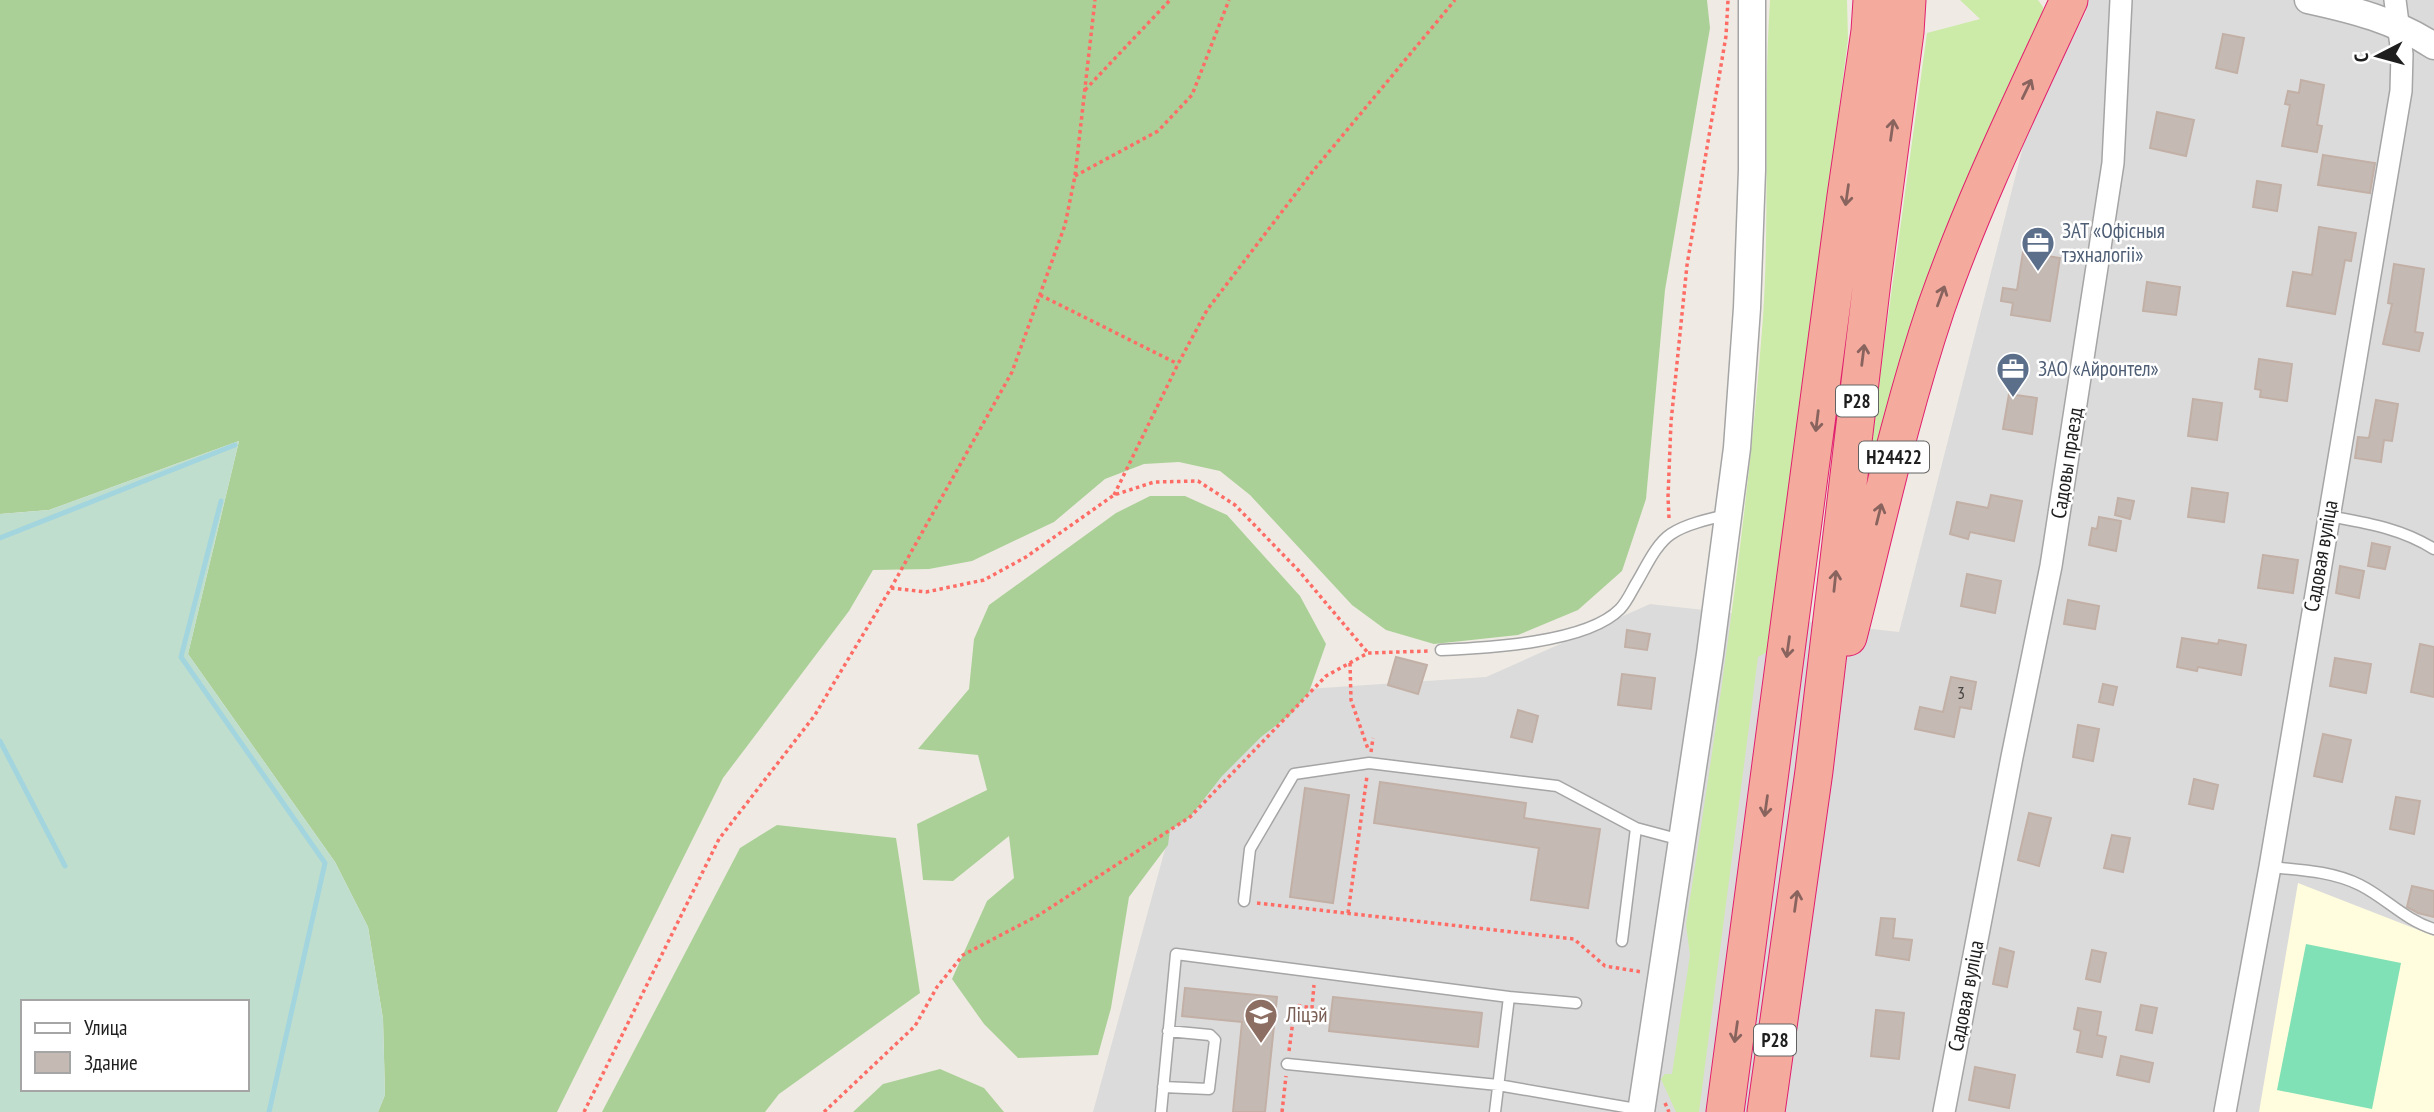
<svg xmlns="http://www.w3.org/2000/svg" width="2434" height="1112" font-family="'PT Sans Narrow',sans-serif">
<rect width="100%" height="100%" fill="#efebe4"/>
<path fill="#dcdbdb" d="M 2087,0 L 2434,0 L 2434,1112 L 1093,1112 L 1170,831 L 1216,695 L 1486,677 L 1650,604 L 1899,632 L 2028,127 L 2086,12 Z"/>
<path fill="#fffddd" d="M 2298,883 L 2434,936 L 2434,1112 L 2259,1112 Z"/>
<path fill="#cdeba8" d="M 1770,0 L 1847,0 L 1848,39 L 1769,651 L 1758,657 L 1699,1112 L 1676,1112 L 1661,1079 L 1665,1074 L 1672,1074 L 1690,955 L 1686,925 C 1717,723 1748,521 1763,317 C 1770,212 1763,105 1770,0 Z
M 1960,0 L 2038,0 L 2043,7 L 2042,24 L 1860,521 L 1927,33 L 1980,19 Z"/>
<path fill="#abd097" d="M 0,0 L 1707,0 L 1710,28 L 1665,290 L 1646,499 L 1622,571 L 1578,610 L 1518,635 L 1434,644 L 1386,630 L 1352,605 L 1250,495 L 1220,471 L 1179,462 L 1144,464 L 1105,479 L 1054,522 L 972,561 L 929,569 L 873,570 L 849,611 L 723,778 L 557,1112 L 378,1112 L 385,1095 L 383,1019 L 368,927 L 335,862 L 188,654 L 239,441 L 49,510 L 0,514 Z
M 1150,496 L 1185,496 L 1227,515 L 1300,596 L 1326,644 L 1309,692 L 1291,714 L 1261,737 L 1222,776 L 1190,817 L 1170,830 L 1168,845 L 1129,897 L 1111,1008 L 1098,1055 L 1018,1058 L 984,1024 L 952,979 L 987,901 L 1014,878 L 1009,836 L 953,881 L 923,880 L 917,824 L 987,790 L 978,755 L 918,749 L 969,689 L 974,639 L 989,605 L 1116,513 Z
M 777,825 L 896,838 L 920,993 L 779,1094 L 765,1112 L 602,1112 L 740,848 Z
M 940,1069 L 984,1088 L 1004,1112 L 853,1112 L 883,1084 Z"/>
<path fill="#c0dece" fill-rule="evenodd" d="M 239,441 L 188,654 L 335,862 L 368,927 L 383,1019 L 385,1095 L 378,1112 L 0,1112 L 0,514 L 49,510 ZM 23,1002 L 247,1002 L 247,1089 L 23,1089 Z"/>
<path fill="#7fe1b5" d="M 2306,944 L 2401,963 L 2372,1109 L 2277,1090 Z"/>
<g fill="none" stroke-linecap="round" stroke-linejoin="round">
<path stroke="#a3d5de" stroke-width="5" d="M 221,501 L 181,657 L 325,863 L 269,1112
M 0,538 L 235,445
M 0,741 L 65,866"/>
</g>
<path fill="#c4bab3" stroke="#c2b0a6" stroke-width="2" d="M 2223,34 L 2244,38 L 2237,73 L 2216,68 Z
M 2301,80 L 2324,85 L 2317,125 L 2322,126 L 2317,152 L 2282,146 L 2290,105 L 2285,104 L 2288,91 L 2299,93 Z
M 2157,112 L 2194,120 L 2186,156 L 2150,148 Z
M 2323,155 L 2375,163 L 2370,193 L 2318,185 Z
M 2257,181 L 2281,185 L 2277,211 L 2253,207 Z
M 2319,227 L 2356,233 L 2351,261 L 2345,260 L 2335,314 L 2287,306 L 2293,272 L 2312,275 Z
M 2023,252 L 2060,258 L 2050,321 L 2011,315 L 2013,303 L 2001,301 L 2003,288 L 2017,290 Z
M 2394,264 L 2424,269 L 2415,332 L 2423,333 L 2419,351 L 2383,344 L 2392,304 L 2388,303 Z
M 2147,282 L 2180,287 L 2176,315 L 2143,311 Z
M 2259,359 L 2292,364 L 2287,401 L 2260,397 L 2261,390 L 2255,389 Z
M 2009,394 L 2037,398 L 2032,434 L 2003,429 Z
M 2193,399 L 2222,403 L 2217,440 L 2188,436 Z
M 2376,400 L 2398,404 L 2392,441 L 2384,440 L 2381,462 L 2355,458 L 2358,437 L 2369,438 Z
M 2192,488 L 2228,493 L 2224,522 L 2188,517 Z
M 1991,495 L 2022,501 L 2014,541 L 1970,532 L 1968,539 L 1950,534 L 1957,502 L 1988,508 Z
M 2118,498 L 2134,501 L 2130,519 L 2115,515 Z
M 2099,517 L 2121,521 L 2116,551 L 2089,545 L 2092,528 L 2097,529 Z
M 2372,543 L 2390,547 L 2385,569 L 2368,566 Z
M 2263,555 L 2298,560 L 2293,593 L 2258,588 Z
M 2340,566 L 2364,571 L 2359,598 L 2336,593 Z
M 1967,574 L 2001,581 L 1995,613 L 1961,606 Z
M 2068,600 L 2099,606 L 2095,629 L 2064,624 Z
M 1627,630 L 1650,634 L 1647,650 L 1625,647 Z
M 2182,638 L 2218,644 L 2219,640 L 2246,645 L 2241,675 L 2198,667 L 2197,671 L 2177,667 Z
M 2420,644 L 2434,647 L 2434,697 L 2411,692 Z
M 1396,657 L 1427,665 L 1418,694 L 1388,685 Z
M 2335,658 L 2371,664 L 2366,693 L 2330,686 Z
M 1622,674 L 1655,678 L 1651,709 L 1618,705 Z
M 1951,677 L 1976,682 L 1971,709 L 1960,707 L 1954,737 L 1915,729 L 1920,707 L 1943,712 Z
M 2103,684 L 2117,687 L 2113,705 L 2099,702 Z
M 1518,710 L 1538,716 L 1532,742 L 1511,737 Z
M 2078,725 L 2099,729 L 2093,761 L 2073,757 Z
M 2323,734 L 2351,740 L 2342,782 L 2314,776 Z
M 2194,779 L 2218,785 L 2213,809 L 2189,804 Z
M 1380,782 L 1526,803 L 1524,818 L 1600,829 L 1588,908 L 1531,900 L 1539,848 L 1374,823 Z
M 1305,788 L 1349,795 L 1333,903 L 1290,897 Z
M 2396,797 L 2420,801 L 2414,834 L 2390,829 Z
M 2029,813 L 2051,818 L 2039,866 L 2018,860 Z
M 2112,835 L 2130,838 L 2123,872 L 2104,868 Z
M 2412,886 L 2434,891 L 2434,917 L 2418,913 L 2407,907 Z
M 1881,918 L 1895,919 L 1893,938 L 1912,940 L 1909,960 L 1876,955 Z
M 2000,948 L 2014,952 L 2007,987 L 1993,984 Z
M 2092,950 L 2106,953 L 2100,982 L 2086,979 Z
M 1185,988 L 1277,997 L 1265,1112 L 1233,1112 L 1242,1022 L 1182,1016 Z
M 1333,997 L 1482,1013 L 1478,1047 L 1329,1031 Z
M 2141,1005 L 2157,1008 L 2152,1033 L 2136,1030 Z
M 2078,1008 L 2101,1012 L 2097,1035 L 2106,1037 L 2102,1057 L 2077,1052 L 2081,1031 L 2074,1029 Z
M 1876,1010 L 1904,1013 L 1899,1059 L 1871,1056 Z
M 2121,1056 L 2153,1063 L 2149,1082 L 2117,1075 Z
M 1975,1067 L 2015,1075 L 2009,1108 L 1969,1100 Z"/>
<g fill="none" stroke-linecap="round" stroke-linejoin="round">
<defs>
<path id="service" d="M 2328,516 C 2366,523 2401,528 2434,549
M 1441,650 C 1486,648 1587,643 1620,609 C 1627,602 1632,590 1637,582 C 1646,567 1656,544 1671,534 C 1686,524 1709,519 1727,515
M 2270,867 C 2300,870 2332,871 2360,885 C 2386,898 2405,920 2434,929
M 1244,901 L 1250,849 L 1294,774 L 1369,763 L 1557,786 L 1636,828 L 1681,840
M 1622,941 L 1636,828
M 1509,997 L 1576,1003
M 1287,1064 L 1498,1085 L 1642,1110
M 1163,1087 L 1209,1089 L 1215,1040 L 1210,1035 L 1168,1031
M 1161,1112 L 1176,954 L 1509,997 L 1495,1112"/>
<path id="minor" d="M 1944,1112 L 2012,757 L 2051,566 L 2113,163 L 2121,0
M 2225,1112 L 2270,867 L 2401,91 L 2402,54 L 2395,0"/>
<path id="tertiary" d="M 2308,0 C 2354,10 2394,20 2434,46
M 1641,1112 L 1710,654 L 1737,448 L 1747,308 L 1752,170 L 1752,0"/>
<path id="trunk" d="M 1848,637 C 1876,527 1900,415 1936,308 C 1973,202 2022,102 2069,0
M 1725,1112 L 1846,196 L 1870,31 L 1872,0
M 1766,1112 L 1814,771 L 1872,281 L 1905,32 L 1907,0"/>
</defs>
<use href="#service" stroke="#a5a5a5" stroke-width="13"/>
<use href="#minor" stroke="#a5a5a5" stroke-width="24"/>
<use href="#tertiary" stroke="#a5a5a5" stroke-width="29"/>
<use href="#trunk" stroke="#e01f6d" stroke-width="39"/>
<path stroke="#fe6c66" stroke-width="3.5" stroke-dasharray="3.5 3.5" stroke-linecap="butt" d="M 1085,90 L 1170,0
M 1075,176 L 1158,131 L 1192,95 L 1229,0
M 1040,295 L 1178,364
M 1114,495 L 1178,364 L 1207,310 L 1313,171 L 1455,0
M 1669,518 L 1668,497 L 1671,422 L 1687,265 L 1726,36 L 1728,0
M 891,588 L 926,592 L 984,580 L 1026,557 L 1114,495 L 1154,482 L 1198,481 L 1235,505 L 1299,571 L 1368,653
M 1350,663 L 1351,700 L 1368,749
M 1371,752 L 1373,738
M 1257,903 L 1574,939 L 1605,966 L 1642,972
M 1348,913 L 1367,776
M 1289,1051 L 1295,1005 L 1312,1008 L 1314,985
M 1665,1103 L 1669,1112
M 584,1112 L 719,839 L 815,715 L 832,686 L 891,588 L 1012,372 L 1065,225 L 1075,176 L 1095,0
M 824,1112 L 915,1026 L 937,987 L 963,955 L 1039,915 L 1190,817 L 1326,676 L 1368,653 L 1429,651
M 1282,1112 L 1286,1076"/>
<use href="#service" stroke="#fff" stroke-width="10"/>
<use href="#minor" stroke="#fff" stroke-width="21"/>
<use href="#tertiary" stroke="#fff" stroke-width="26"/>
<use href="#trunk" stroke="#f4ab9e" stroke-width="37"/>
</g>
<defs><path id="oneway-shaft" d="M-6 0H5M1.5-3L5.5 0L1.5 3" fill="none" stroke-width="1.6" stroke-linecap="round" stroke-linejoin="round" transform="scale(1.75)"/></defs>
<g stroke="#89645e">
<use href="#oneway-shaft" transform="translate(2027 89) rotate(-64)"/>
<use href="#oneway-shaft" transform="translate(1892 130) rotate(-82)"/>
<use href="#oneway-shaft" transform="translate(1847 195) rotate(98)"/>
<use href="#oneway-shaft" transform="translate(1941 296) rotate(-70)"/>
<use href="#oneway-shaft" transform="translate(1863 355) rotate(-83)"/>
<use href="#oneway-shaft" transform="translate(1817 421) rotate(97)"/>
<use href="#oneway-shaft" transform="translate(1879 514) rotate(-76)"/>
<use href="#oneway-shaft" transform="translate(1835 581) rotate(-84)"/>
<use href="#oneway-shaft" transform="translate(1788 647) rotate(98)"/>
<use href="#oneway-shaft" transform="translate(1766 806) rotate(98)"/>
<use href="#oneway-shaft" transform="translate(1796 901) rotate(-82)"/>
<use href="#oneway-shaft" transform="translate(1736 1032) rotate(98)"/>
</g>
<defs>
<symbol id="office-pin" viewBox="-11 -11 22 30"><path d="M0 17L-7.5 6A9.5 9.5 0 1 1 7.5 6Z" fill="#5c6f8a" stroke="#fff"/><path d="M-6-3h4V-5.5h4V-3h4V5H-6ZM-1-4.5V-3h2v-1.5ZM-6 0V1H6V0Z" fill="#fff"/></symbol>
<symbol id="school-pin" viewBox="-11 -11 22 30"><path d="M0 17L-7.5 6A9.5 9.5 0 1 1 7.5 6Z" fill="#8d6e63" stroke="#fff"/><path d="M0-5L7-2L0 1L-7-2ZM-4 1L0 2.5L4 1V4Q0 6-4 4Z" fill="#fff"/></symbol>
</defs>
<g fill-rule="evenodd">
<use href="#office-pin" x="2019" y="224" width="38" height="52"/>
<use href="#office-pin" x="1994" y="350" width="38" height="52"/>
<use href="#school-pin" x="1242" y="996" width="38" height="52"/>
</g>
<g text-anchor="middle" stroke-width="5" stroke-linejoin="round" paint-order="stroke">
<g font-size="18" fill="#484543">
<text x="1961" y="699">3</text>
</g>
<g fill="#fff" stroke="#626262" stroke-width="2">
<rect x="1836" y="385.5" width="42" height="31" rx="5"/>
<rect x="1859" y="441.5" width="70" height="31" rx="5"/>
<rect x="1754" y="1024.5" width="42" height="31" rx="5"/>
</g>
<g font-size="19" font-weight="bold" fill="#1e1e1e">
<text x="1857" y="408">Р28</text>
<text x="1894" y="464">Н24422</text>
<text x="1775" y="1047">Р28</text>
</g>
<g font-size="21" fill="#4e5e75" stroke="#fff" text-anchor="start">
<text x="2062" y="238">ЗАТ «Офісныя<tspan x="2062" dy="24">тэхналогіі»</tspan></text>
<text x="2038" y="376">ЗАО «Айронтел»</text>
</g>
<g font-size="21" fill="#1e1e1e" stroke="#fff">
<text transform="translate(2067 463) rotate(-81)" y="7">Садовы праезд</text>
<text transform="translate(2321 556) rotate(-80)" y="7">Садовая вуліца</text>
<text transform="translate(1966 996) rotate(-79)" y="7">Садовая вуліца</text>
</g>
<g font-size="21" fill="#785e54" stroke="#fff" text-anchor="start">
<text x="1286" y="1022">Ліцэй</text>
</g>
</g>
<rect x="21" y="1000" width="228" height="91" fill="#ffffff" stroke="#a5a5a5" stroke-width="2"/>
<rect x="35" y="1023" width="35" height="10" fill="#ffffff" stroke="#a5a5a5" stroke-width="2"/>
<text x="84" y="1035" font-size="21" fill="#1e1e1e">Улица</text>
<rect x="35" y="1052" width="35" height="21" fill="#c4bab3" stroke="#a5a5a5" stroke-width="2"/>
<text x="84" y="1070" font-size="21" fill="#1e1e1e">Здание</text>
<g transform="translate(2378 56) rotate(264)" stroke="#ffffff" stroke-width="5" paint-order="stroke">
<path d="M0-5L12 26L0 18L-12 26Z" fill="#1e1e1e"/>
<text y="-10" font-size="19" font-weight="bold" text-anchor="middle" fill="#1e1e1e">С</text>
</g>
</svg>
